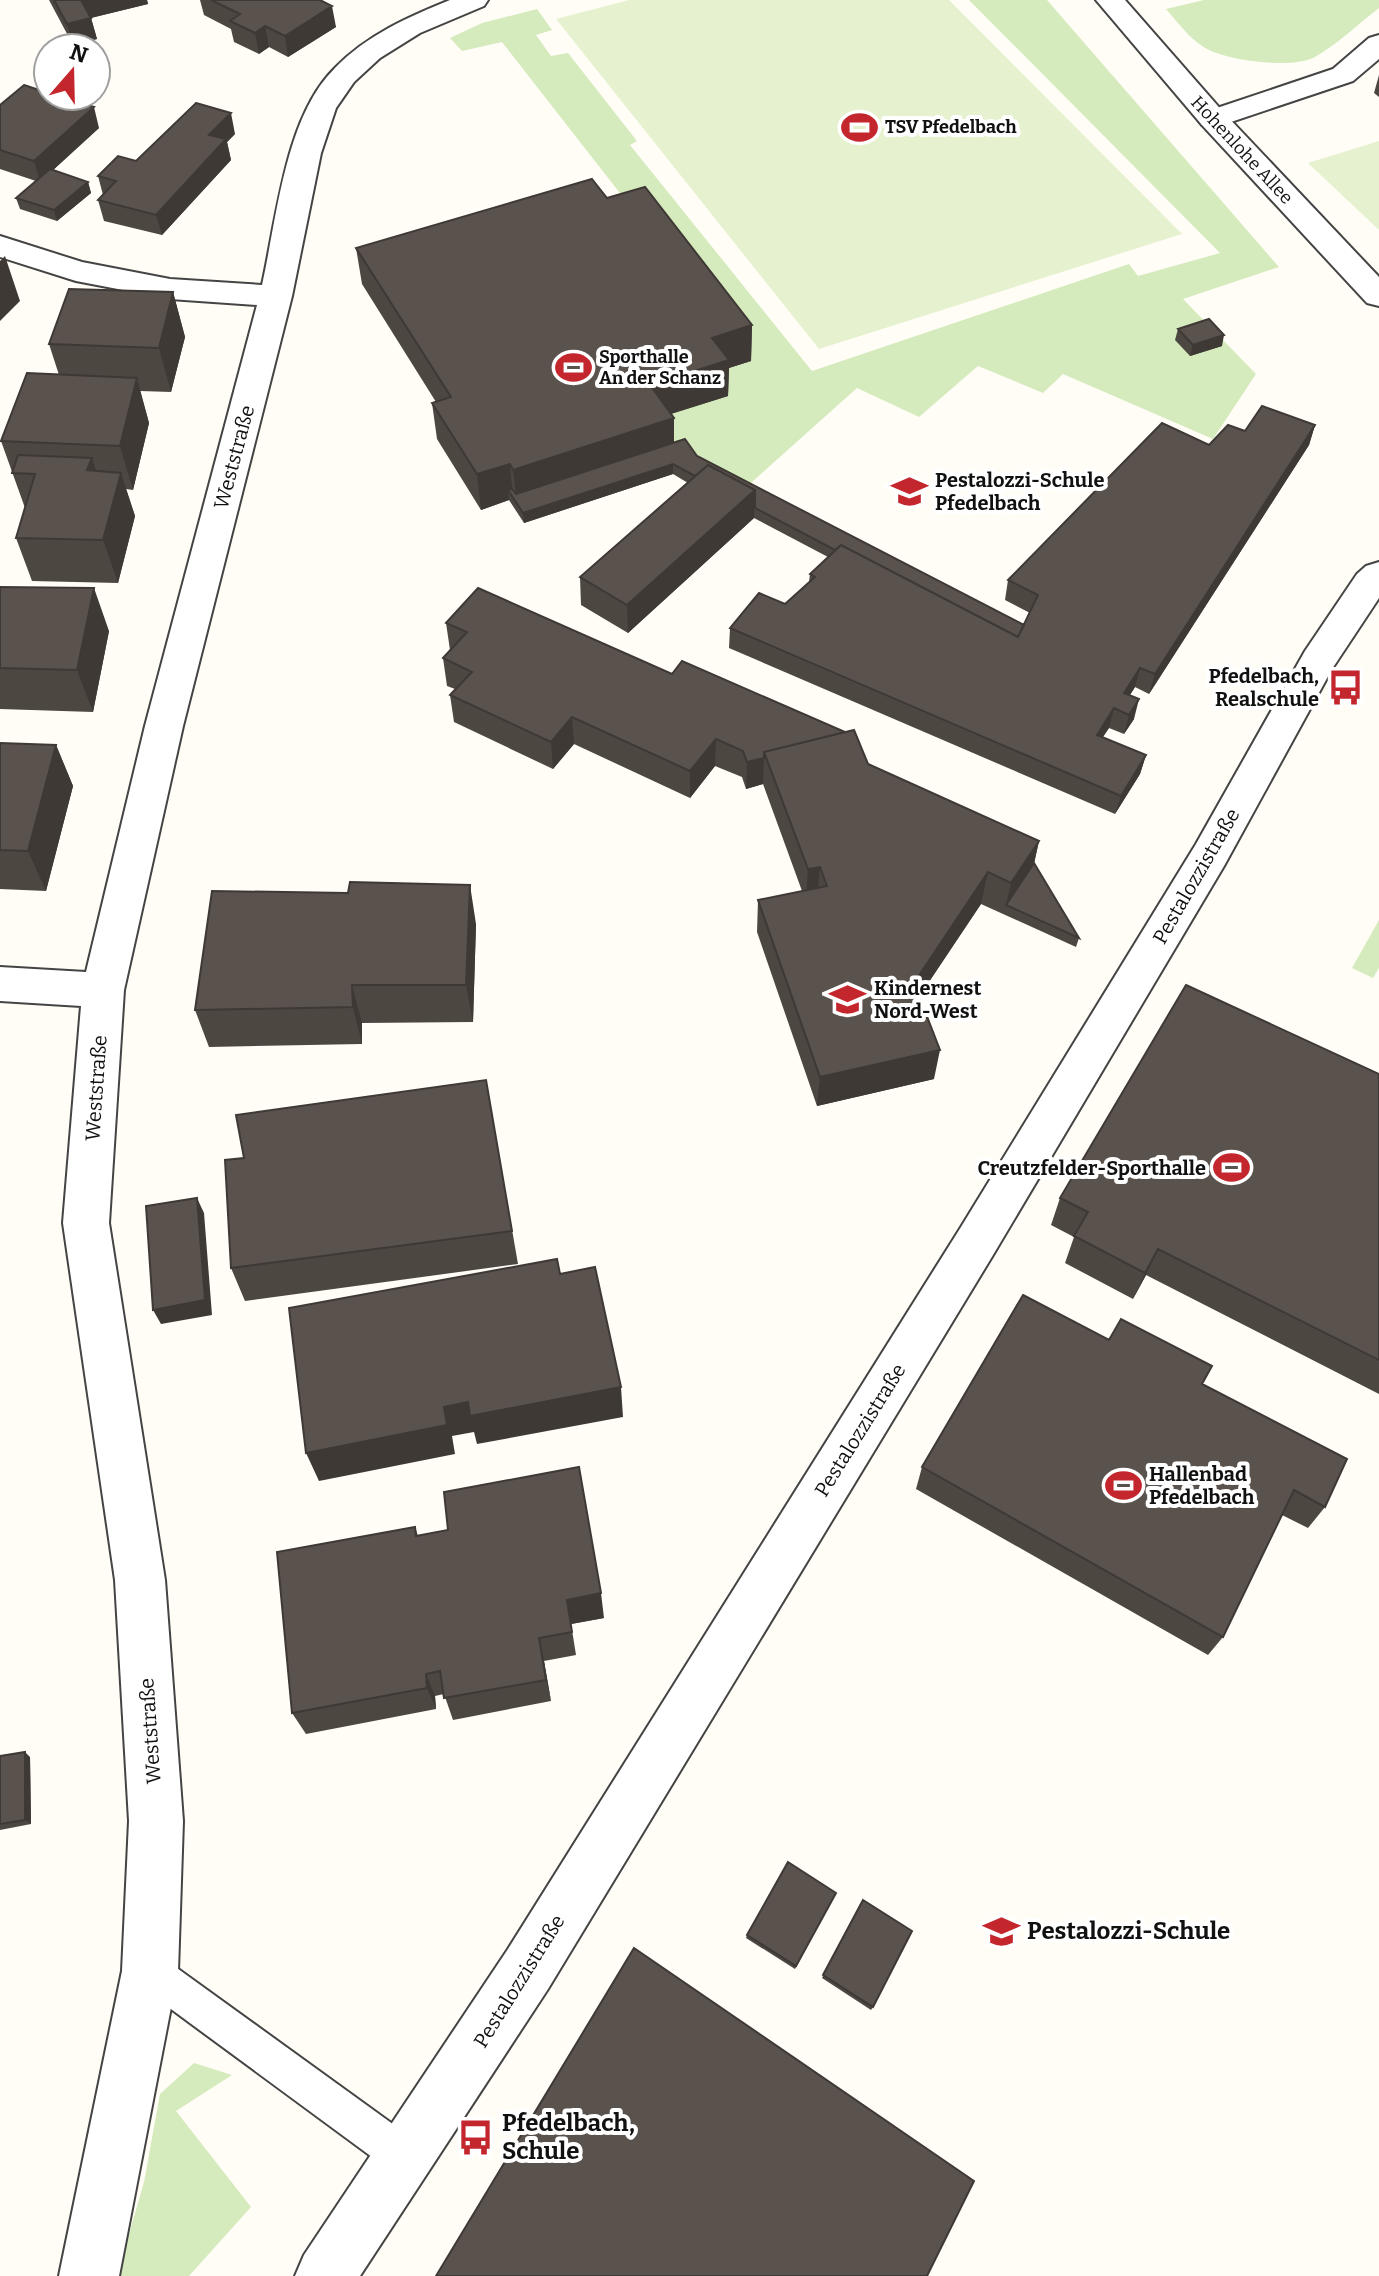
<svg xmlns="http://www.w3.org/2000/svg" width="1379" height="2276" font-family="Bitter,serif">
<rect width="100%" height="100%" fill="#fffdf5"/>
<path fill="#d5ebbd" d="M 969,0 L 1047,0 L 1279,267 L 1183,299 L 1256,374 L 1213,439 L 1063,374 L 1043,393 L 978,366 L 919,417 L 857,388 L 743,490 L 674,453 L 651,420 L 712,374 L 751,361 L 502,42 L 462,51 L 450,38 L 482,23 L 537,9 L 552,30 L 536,35 L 551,56 L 568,53 L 637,141 L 630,145 L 812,371 L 1129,264 L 1138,276 L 1220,253 Z
M 1204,0 L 1379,0 L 1379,8 C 1358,24 1338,44 1315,57 C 1293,69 1234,61 1211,51 C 1193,43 1179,24 1166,9 Z
M 1379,920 L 1379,968 L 1373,978 L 1352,968 Z
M 194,2063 L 232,2075 L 176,2111 L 251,2207 L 189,2276 L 117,2276 L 144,2182 L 160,2094 Z"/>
<path fill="#e6f2cf" d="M 629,0 L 949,0 L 1182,234 L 819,349 L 556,19 Z
M 1379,141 L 1379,230 L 1308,163 Z"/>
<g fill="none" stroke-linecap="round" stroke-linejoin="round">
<defs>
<path id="service" d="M 150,1952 L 163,1958 L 419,2143 L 425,2157 L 419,2171 L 405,2177 L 391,2171 L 137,1984 L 131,1971 L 137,1958 Z"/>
<path id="minor" d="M 450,0 L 488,0 L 484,6 L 420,33 L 380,58 L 354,82 L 336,108 L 321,153 L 292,296 L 183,726 L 124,990 L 109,1223 L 165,1580 L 183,1821 L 178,1971 L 119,2276 L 59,2276 L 122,1971 L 129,1821 L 115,1580 L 63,1223 L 81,1006 L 0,1001 L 0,967 L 86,972 L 145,726 L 257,305 L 170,299 L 76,281 L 0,257 L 0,236 L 82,262 L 170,279 L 262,285 C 277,218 285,117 335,68 C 367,35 408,17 450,0 Z
M 1379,35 L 1379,59 L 1353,81 L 1213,128 L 1202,125 L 1198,119 L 1202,113 L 1333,69 L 1369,38 Z
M 1379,562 L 1379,598 L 1332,669 L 1224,866 L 993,1255 L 548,1989 L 360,2276 L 295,2276 L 304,2255 L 508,1949 L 961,1227 L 1196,844 L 1305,651 L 1357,574 L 1366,566 Z"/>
<path id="tertiary" d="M 1096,0 L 1125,0 L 1224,113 L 1379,277 L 1379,306 L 1367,303 L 1202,125 Z"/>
</defs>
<use href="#service" stroke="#444" stroke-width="4"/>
<use href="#minor" stroke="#444" stroke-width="4"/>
<use href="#tertiary" stroke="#444" stroke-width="4"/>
<use href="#service" fill="#fff" fill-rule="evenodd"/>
<use href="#minor" fill="#fff" fill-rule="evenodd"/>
<use href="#tertiary" fill="#fff" fill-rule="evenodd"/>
</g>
<path fill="#4d4742" d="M 49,0 L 147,0 L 148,4 L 91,18 L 97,39 L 73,45 Z
M 200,0 L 320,0 L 336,27 L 288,57 L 269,47 L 259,54 L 234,42 L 231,29 L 204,15 Z
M 1379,75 L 1379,97 L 1374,93 Z
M 0,105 L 99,128 L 53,170 L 88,182 L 91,193 L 57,221 L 20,209 L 16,198 L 36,181 L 0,169 Z
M 235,134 L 227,142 L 231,160 L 162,235 L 104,221 L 98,200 L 103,195 L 98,176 L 136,161 Z
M 607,198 L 752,325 L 751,361 L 729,368 L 728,396 L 671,414 L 674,442 L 697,456 L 1024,625 L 1030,613 L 1005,600 L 1008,580 L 1209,445 L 1245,431 L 1315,425 L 1309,445 L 1149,694 L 1135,687 L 1130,695 L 1134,719 L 1124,734 L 1109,728 L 1102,737 L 1146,755 L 1140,774 L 1115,814 L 729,648 L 730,628 L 785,604 L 809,582 L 810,574 L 828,557 L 754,518 L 628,633 L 581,605 L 580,577 L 688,483 L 673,474 L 524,523 L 509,500 L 481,510 L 437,439 L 432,403 L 436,402 L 362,284 L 356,248 Z
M 173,292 L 185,337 L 171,392 L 140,391 L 149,423 L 133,490 L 126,489 L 135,516 L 118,583 L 32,581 L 16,538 L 25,508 L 1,441 L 59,375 L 49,344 Z
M 1178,329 L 1222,346 L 1190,356 L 1175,340 Z
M 0,587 L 109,631 L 93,712 L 0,709 Z
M 446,623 L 868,764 L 1039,841 L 1034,863 L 1079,938 L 1076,947 L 981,904 L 919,997 L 934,1079 L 817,1106 L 757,932 L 758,900 L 802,891 L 763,784 L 746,789 L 742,777 L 715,766 L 690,798 L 574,744 L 553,769 L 454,722 L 450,695 L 455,689 L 447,686 L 443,658 L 450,650 Z
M 0,743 L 56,745 L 73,786 L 46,891 L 0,889 Z
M 476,924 L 473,1022 L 362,1023 L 362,1044 L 209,1047 L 195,1010 Z
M 1379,1074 L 1379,1394 L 1146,1275 L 1133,1299 L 1065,1263 L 1074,1237 L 1051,1225 L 1060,1198 Z
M 486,1080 L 518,1264 L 245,1301 L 231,1268 Z
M 1109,1340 L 1202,1384 L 1325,1507 L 1308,1528 L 1282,1515 L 1223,1637 L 1208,1655 L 916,1489 L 922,1467 Z
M 415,1527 L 418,1536 L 604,1618 L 571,1624 L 576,1655 L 544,1661 L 551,1701 L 453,1720 L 444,1694 L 435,1696 L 436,1709 L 306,1734 L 292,1713 Z
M 0,1756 L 30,1757 L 31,1824 L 0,1830 Z
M 836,1893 L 795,1969 L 746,1938 L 747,1935 Z
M 863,1900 L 873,2007 L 871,2010 L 822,1978 Z"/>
<path fill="#3f3936" d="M 81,0 L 147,0 L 148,4 L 86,19 Z
M 332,6 L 336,27 L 288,57 L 285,36 Z
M 91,18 L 97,39 L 73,45 L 67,24 Z
M 265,26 L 269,47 L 259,54 L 255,33 Z
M 94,107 L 99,128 L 40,182 L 34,161 Z
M 231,113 L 235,134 L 227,142 L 231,160 L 162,235 L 156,215 L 209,135 Z
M 88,182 L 91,193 L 57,221 L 54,210 Z
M 5,256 L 20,301 L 0,321 L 0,261 Z
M 173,292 L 185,337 L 171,392 L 159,348 Z
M 752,325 L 751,361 L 729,368 L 728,396 L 651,420 L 650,385 L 712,338 Z
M 1224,335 L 1222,346 L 1190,356 L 1193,345 Z
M 137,378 L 149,423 L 133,490 L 120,446 Z
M 674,418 L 674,453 L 517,505 L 513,470 Z
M 1315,425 L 1309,445 L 1149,694 L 1155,674 Z
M 92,458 L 106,502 L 87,470 Z
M 510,464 L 513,498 L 508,490 L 509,500 L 481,510 L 477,474 Z
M 673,464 L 673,474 L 524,523 L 523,513 Z
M 121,473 L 135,516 L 118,583 L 103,540 Z
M 755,490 L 754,518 L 628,633 L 627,605 Z
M 94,588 L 109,631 L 93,712 L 77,670 Z
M 1140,668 L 1135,687 L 1119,712 L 1124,693 Z
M 1139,699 L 1134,719 L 1124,734 L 1129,715 Z
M 1114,708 L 1109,728 L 1092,754 L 1097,735 Z
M 572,717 L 574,744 L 553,769 L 551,742 Z
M 716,739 L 715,766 L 690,798 L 690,771 Z
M 56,745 L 73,786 L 46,891 L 28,851 Z
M 1146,755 L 1140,774 L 1115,814 L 1121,796 Z
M 764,758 L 763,784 L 746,789 L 747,762 Z
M 1039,841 L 1032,873 L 1006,905 L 1004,914 L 1011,883 Z
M 820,867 L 817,898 L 806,901 L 808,869 Z
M 988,872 L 981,904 L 908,1013 L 914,983 Z
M 470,885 L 476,924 L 473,1022 L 466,985 Z
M 352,985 L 362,1023 L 362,1044 L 353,1007 Z
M 940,1050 L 934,1079 L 817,1106 L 820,1077 Z
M 197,1198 L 204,1213 L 212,1315 L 161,1324 L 153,1310 Z
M 1158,1249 L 1146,1275 L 1133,1299 L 1145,1273 Z
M 621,1387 L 623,1417 L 477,1444 L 474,1432 L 452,1436 L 455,1454 L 319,1481 L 306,1453 L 444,1407 L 468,1402 Z
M 601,1593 L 604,1618 L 571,1624 L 576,1655 L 567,1600 Z
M 539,1638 L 544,1661 L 551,1701 L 546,1680 Z
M 426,1674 L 435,1696 L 436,1709 L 427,1688 Z
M 25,1752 L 30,1757 L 31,1824 L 25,1820 Z"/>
<path fill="#5a524d" stroke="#3f3936" stroke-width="2" d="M 54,0 L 81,0 L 91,18 L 67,24 Z
M 211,0 L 320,0 L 332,6 L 285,36 L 265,26 L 255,33 L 230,21 L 240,14 Z
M 24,85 L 48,93 L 48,96 L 58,96 L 94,107 L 34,161 L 0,150 L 0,105 Z
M 196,103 L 231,113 L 209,135 L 226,139 L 156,215 L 98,200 L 116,181 L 98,176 L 118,156 L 136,161 Z
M 50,169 L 88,182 L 54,210 L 16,198 Z
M 592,179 L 607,198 L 645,187 L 752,325 L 712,338 L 729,360 L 650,385 L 674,418 L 513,470 L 510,464 L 477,474 L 432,403 L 451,397 L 356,248 Z
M 69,289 L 173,292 L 159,348 L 49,344 Z
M 1209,319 L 1224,335 L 1193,345 L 1178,329 Z
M 27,373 L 137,378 L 120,446 L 1,441 Z
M 1262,406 L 1315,425 L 1155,674 L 1140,668 L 1124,693 L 1139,699 L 1129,715 L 1114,708 L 1097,735 L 1146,755 L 1121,796 L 730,628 L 759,593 L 785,604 L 815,577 L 810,574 L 841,545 L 1018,637 L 1038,595 L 1008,580 L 1162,423 L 1209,445 L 1228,425 L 1245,431 Z
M 685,439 L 697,456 L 1024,625 L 1018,637 L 841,545 L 835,550 L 755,508 L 755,490 L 708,465 L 695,476 L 673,464 L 523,513 L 508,490 L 512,489 L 516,494 Z
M 18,455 L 92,458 L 87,470 L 121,473 L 103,540 L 16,538 L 35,474 L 12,473 Z
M 708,465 L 755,490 L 627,605 L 580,577 Z
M 0,587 L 94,588 L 77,670 L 0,668 Z
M 478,588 L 672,674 L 682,661 L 845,732 L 764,752 L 764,758 L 747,762 L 743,751 L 716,739 L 690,771 L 572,717 L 551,742 L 450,695 L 472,672 L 443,658 L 467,632 L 446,623 Z
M 854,730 L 868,764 L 1039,841 L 1011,883 L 988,872 L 914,983 L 940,1050 L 820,1077 L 758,900 L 827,886 L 820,867 L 808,869 L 764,752 Z
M 0,743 L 56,745 L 28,851 L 0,850 Z
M 1034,863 L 1079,938 L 1006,905 Z
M 350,882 L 470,885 L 466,985 L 352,985 L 353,1007 L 195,1010 L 212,891 L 348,893 Z
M 1186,985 L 1379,1074 L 1379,1360 L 1158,1249 L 1145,1273 L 1074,1236 L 1088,1212 L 1060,1198 Z
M 486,1080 L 512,1231 L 231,1268 L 225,1160 L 244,1158 L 236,1115 Z
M 197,1198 L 205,1300 L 153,1310 L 146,1206 Z
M 557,1259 L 560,1274 L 595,1267 L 621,1387 L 470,1416 L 468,1402 L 444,1407 L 447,1425 L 306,1453 L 289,1308 Z
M 1023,1295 L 1109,1340 L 1121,1319 L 1212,1366 L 1202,1384 L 1347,1459 L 1325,1507 L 1294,1490 L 1223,1637 L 922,1467 Z
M 579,1467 L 601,1593 L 567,1600 L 572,1632 L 539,1638 L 546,1680 L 444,1698 L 440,1671 L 426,1674 L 427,1688 L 292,1713 L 277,1552 L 415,1527 L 416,1536 L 448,1530 L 444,1492 Z
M 25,1752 L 25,1820 L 0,1824 L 0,1756 Z
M 788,1862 L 836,1893 L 796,1966 L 747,1935 Z
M 863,1900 L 912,1931 L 873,2007 L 823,1975 Z
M 634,1948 L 974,2181 L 927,2276 L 436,2276 Z"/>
<defs>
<symbol id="stadium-bare" viewBox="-9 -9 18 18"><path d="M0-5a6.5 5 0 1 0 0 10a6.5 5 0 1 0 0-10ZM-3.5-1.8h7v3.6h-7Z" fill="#c4262e" stroke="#fff" stroke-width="2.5" paint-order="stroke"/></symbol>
<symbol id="school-bare" viewBox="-9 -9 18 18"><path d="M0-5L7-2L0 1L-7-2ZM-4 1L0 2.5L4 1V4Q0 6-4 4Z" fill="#c4262e" stroke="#fff" stroke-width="2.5" paint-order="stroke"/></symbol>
<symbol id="bus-bare" viewBox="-9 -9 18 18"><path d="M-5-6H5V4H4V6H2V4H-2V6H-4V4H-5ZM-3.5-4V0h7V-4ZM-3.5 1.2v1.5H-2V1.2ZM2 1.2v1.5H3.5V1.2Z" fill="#c4262e" stroke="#fff" stroke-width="2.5" paint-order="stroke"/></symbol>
</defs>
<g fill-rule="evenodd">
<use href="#stadium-bare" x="834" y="102" width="51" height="51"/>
<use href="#stadium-bare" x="548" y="342" width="51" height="51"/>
<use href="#school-bare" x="884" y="466" width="51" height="51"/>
<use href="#bus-bare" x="1320" y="662" width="51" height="51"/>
<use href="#school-bare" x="822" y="974" width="51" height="51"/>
<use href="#stadium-bare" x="1206" y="1142" width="51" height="51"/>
<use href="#stadium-bare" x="1098" y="1460" width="51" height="51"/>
<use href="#school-bare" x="976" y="1906" width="51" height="51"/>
<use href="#bus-bare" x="450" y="2112" width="51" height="51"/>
</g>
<g text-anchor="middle" stroke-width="8" stroke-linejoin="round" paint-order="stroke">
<g font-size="18" font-weight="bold" fill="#111" stroke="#fff" text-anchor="start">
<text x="885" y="133">TSV Pfedelbach</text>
<text x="599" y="363">Sporthalle<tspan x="599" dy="21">An der Schanz</tspan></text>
</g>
<g font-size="18" fill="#111" stroke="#fff">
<text transform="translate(1242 150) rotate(47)" y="6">Hohenlohe Allee</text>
</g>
<g font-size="20" fill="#111" stroke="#fff">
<text transform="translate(234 457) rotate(-75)" y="7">Weststraße</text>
<text transform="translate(1196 876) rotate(-60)" y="7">Pestalozzistraße</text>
<text transform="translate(96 1088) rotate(-86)" y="7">Weststraße</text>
<text transform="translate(860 1430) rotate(-58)" y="7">Pestalozzistraße</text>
<text transform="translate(150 1731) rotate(-94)" y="7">Weststraße</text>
<text transform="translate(519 1981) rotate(-58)" y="7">Pestalozzistraße</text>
</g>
<g font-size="20" font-weight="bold" fill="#111" stroke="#fff" text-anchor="start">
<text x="935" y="487">Pestalozzi-Schule<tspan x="935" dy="23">Pfedelbach</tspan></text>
<text x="1319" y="683" text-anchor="end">Pfedelbach,<tspan x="1319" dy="23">Realschule</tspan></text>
<text x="874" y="995">Kindernest<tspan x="874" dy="23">Nord-West</tspan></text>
<text x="1206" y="1175" text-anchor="end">Creutzfelder-Sporthalle</text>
<text x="1149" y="1481">Hallenbad<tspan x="1149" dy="23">Pfedelbach</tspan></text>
</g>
<g font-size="24" font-weight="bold" fill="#111" stroke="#fff" text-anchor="start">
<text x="1027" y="1939">Pestalozzi-Schule</text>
<text x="502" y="2131">Pfedelbach,<tspan x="502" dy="28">Schule</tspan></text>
</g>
</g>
<g transform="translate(72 72) rotate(20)"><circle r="38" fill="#ffffff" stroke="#a0a0a0" stroke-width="2"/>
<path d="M0-6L14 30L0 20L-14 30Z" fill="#c4262e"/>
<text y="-12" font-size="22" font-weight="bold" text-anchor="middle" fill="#111111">N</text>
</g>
</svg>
